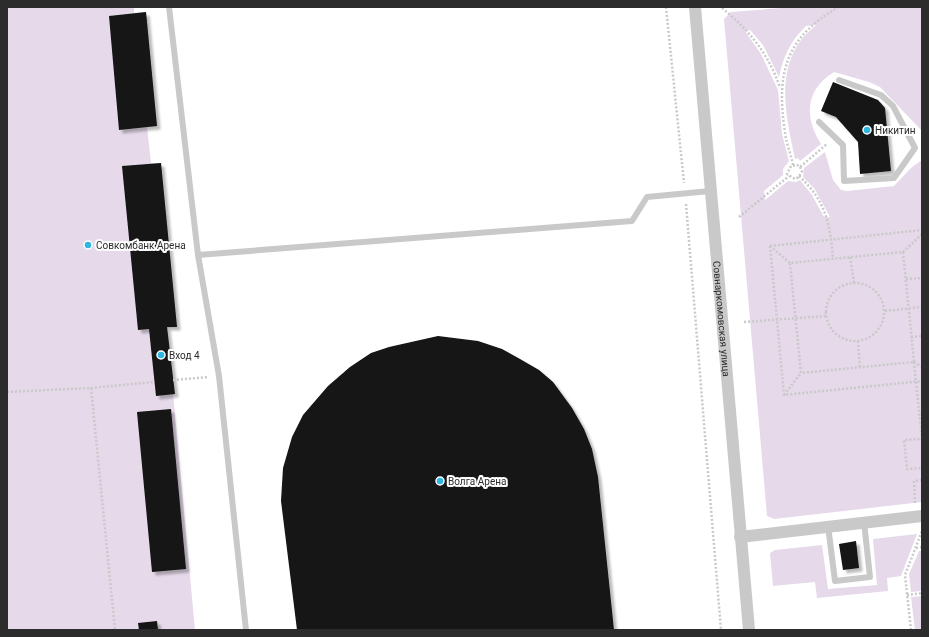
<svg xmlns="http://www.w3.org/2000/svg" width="929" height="637" font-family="Roboto,sans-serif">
<defs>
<filter id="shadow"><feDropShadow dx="3.5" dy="3.5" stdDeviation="1" flood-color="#0004"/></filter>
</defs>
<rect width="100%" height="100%" fill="#fff"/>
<path fill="#e6d9ea" d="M 7,7 L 134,7 L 134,13 L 146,12 L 157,126 L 147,127 L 151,163 L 161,163 L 177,327 L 167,328 L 195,630 L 7,630 Z
M 794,7 L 922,7 L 922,131 L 880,87 L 869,82 L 834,72 C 805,90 804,117 821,144 L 800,161 L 798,158 L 795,159 C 787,120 775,75 801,40 C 805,34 811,30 816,25 L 806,26 C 791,40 783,57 779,77 L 763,45 L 750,30 L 745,31 L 761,54 L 778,90 L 782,134 L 789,161 L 783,169 L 783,175 L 764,191 L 765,200 L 788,181 L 796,182 L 800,180 L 812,195 L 824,217 L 830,217 L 814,188 L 803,177 L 804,168 L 825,152 L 833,180 L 841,190 L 847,191 L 894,186 L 912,167 L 922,160 L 922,502 L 774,519 L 767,516 L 724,19 L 731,12 Z
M 917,534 L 901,576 L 887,578 L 888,591 L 817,598 L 815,582 L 773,586 L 770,553 L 775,550 L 822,545 L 828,589 L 877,585 L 873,539 Z
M 919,551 L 922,551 L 922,591 L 911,592 L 909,574 Z
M 922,596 L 922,630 L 915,630 L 911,597 Z"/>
<path fill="#131313" filter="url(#shadow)" d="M 146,12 L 157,126 L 119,130 L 109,16 Z
M 833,82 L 878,100 L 885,108 L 891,171 L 860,174 L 858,142 L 836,117 L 821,111 Z
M 161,163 L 177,327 L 167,327 L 175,394 L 156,396 L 149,329 L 138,330 L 122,166 Z
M 438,336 L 478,341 L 502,349 L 520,359 L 539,370 L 553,382 L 572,408 L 584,429 L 592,449 L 598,477 L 614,630 L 297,630 L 281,501 L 283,468 L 292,437 L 303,415 L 328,386 L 350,367 L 371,353 L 389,347 Z
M 171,409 L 186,569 L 152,572 L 137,412 Z
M 856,541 L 859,568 L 843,570 L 839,544 Z
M 157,621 L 158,630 L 139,630 L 138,623 Z"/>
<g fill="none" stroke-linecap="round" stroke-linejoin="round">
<path stroke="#c9c9c9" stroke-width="2.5" stroke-dasharray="2 2" stroke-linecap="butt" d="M 666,7 L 684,183
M 722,8 C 749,30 769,54 780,88
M 793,165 C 791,154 786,143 785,132 C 776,74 785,37 839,7
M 800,167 L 802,171 L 799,177 L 795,179 L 787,174 L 791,166 L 797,165 L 800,167 L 827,144
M 799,176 C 826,201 830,224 833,258
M 686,204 L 721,630
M 739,217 L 789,176
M 770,246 L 784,395 L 922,381
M 770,246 L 922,230
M 770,246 L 790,263
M 903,252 L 922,234
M 850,257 L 854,283
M 906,279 L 922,278
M826 312a29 29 0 1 1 58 0a29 29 0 1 1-58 0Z
M 885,311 L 922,307
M 744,322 L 826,316
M 911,337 L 922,336
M 858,341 L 860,367
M 914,362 L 922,439 L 904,440 L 907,469 L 922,468
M 914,362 L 922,367
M 173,380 L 209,377
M 91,388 L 115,630
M 7,392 L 91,388 L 154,382
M 784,395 L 801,373 L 790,263 L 903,252 L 914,362 L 801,373
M 915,503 L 914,481 L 922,480
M 916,548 L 922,547
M 907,595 L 922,593
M 911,630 L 905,575 L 922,531"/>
<path stroke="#c9c9c9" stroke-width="6" d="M 169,7 L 198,255 L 219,376 L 246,630
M 819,122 L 843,145 L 844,181 L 894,178 L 915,148 L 893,106 L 881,95 L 839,80
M 198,255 L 632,221 L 647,197 L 710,191
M 828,526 L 835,581 L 870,577 L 864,522"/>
<g stroke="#c9c9c9" stroke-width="12">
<path id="s1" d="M 695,7 L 749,630"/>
<path d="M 740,537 L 922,516"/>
</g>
</g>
<g fill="#30b7e1" stroke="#fff" stroke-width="1.5">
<circle cx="867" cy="130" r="4"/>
<circle cx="88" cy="245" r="4"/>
<circle cx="161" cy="355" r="4"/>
<circle cx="440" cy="481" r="4"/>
</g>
<g text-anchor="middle" stroke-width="4" stroke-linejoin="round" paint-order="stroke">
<g font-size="10" fill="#2c2c2c" stroke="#fff" text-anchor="start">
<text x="875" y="134">Никитин</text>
<text x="96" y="249">Совкомбанк Арена</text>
<text x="169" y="359">Вход 4</text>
<text x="448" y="485">Волга Арена</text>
</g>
<g font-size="10" fill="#2c2c2c" stroke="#fff">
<text dy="4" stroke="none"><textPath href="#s1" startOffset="313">Совнаркомовская улица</textPath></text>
</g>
</g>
<rect width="929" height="637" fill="none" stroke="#2c2c2c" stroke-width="16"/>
</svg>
